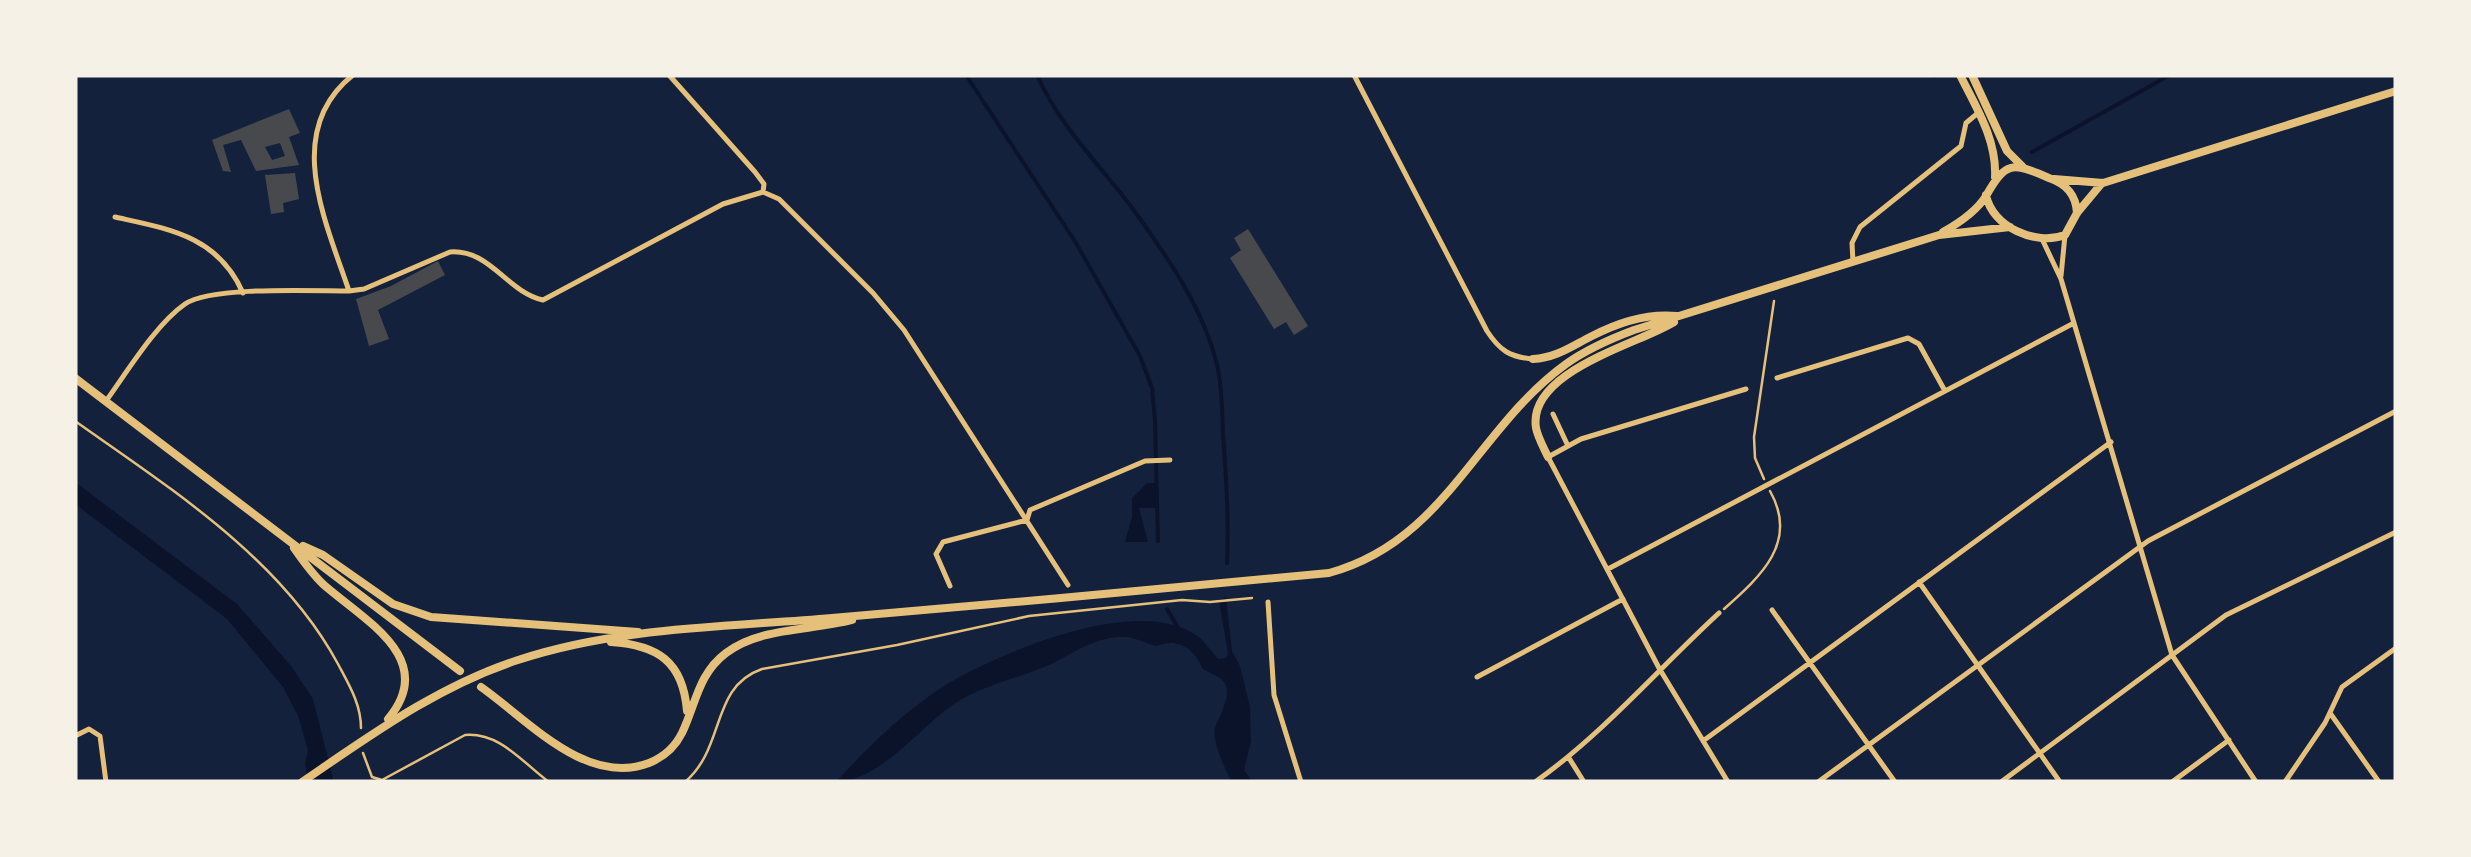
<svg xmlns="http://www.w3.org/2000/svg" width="2471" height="857" font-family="Helvetica,sans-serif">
<rect width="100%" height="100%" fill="#14213d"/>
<path fill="#0b132b" d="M 75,482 L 237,604 L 291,666 L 313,699 L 334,782 L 308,782 L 305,763 L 308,750 L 298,716 L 283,687 L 227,619 L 75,504 Z
M 1147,483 L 1156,483 L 1157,508 L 1139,508 L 1148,542 L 1125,542 L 1132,517 L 1132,498 Z
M 1226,597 L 1232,651 L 1240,666 L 1250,707 L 1251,741 L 1244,770 L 1253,782 L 1232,782 C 1225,770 1212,741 1215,728 C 1219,717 1234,691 1223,681 C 1220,677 1208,672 1203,669 C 1195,649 1177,637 1157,646 C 1144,643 1134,636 1120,637 C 1093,638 1072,654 1049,665 C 1012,681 977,685 943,712 C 914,736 874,782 836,782 C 872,742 916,700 965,674 C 1019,646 1141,596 1197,636 C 1205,641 1211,651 1218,659 L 1226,658 L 1228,654 L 1219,600 Z"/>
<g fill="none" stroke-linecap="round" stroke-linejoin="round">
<path stroke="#0b132b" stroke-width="4" d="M 966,75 L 1076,243 L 1140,356 L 1152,388 L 1155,421 L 1158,541
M 1037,75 C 1059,125 1098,163 1130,205 C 1164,252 1199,301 1215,357 C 1222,381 1222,409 1223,433 C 1226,476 1229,519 1227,563
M 1933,75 L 1934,76
M 2032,152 L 2170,75
M 1167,609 L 1180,631"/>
</g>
<path fill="#48494c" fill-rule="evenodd" d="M 289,109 L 300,133 L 289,137 L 299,165 L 256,171 L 241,140 L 223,145 L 231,172 L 223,171 L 212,140 ZM 280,143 L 285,156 L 272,160 L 265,147 Z
M 295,173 L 299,199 L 283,203 L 284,212 L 271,214 L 265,175 Z
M 1248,229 L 1308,326 L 1294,335 L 1286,322 L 1274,329 L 1230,258 L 1241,250 L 1234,238 Z
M 438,261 L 445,275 L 378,310 L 389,339 L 369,346 L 356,299 L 391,286 Z"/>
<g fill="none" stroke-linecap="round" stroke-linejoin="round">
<path stroke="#e5c07b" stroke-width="2.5" d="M 75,421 C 171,489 281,558 338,664 C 349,685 361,704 361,728
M 1764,479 L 1755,458 L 1754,437 L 1774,301
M 1724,609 C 1761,576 1799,542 1770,491
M 363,753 L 372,777 L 382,780 L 465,735 C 500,732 523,763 549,782
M 685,782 C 726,747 710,687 762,669 L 897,645 L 1029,616 L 1182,600 L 1210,602 L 1252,598"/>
<path stroke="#e5c07b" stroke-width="5" d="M 669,75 L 755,172 L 764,184 L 763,192
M 1354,75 L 1487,331 C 1500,351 1510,357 1533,359
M 115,217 C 169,229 218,236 243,293
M 2042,239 L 2061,279 L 2172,655 L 2256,782
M 1853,262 L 1852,243 L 1860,227 L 1961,146 L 1966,123 L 1978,113
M 2061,276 L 2065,235
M 349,291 L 364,289 L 450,252 C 490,249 507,292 543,300 L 723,204 L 763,192 L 779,199 L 873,293 L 904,330 L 1068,585
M 1777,378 L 1908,338 L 1919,344 L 1945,391
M 106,401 C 127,372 156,324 185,304 C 212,286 313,291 349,291 C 326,222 282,131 353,75
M 1553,414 L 1568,446
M 1608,569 L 2074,323
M 1919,582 L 2060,782
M 950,586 L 936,554 L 943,542 L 1027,520 L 1030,510 L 1145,461 L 1170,460
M 1268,602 L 1274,695 L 1301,782
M 1772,610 L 1895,782
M 1477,677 L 1623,599
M 2330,713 L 2379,782
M 75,736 L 89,729 L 100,736 L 106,782
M 1703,741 L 2111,442
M 1569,758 L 1584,782
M 1535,782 C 1603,734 1657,670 1719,613
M 1728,782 L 1659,668 L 1548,457 L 1581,439 L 1746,389
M 1818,782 L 2148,541 L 2396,411
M 2001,782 L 2226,615 L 2396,532
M 2172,782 L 2229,740
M 2285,782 L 2325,723 L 2342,687 L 2396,648"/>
<path stroke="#e5c07b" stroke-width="8" d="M 1960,75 C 1976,107 1997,140 1995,177
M 1972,75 L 2007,151 L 2023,167
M 2054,179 L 2103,183 L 2396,91
M 1986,195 C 1992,227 2036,246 2065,235 L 2077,213 L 2102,183
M 1943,232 C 1959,223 1976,212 1986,196 C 2006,161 2012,162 2049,178 C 2066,184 2076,194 2077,213
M 1533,359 C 1556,358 1572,346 1592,336 C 1617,323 1648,313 1677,316
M 75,378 L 460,671
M 1548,457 C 1544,448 1538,438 1536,428 C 1527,371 1639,344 1674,322
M 303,546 L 323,555 L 393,604 L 431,617 L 638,632
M 294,548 C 303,561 312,574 324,585 C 364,620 439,659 388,719
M 611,642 C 657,645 683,661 687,711
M 481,687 C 527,719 586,787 649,763 C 664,757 675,747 682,733 C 696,704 698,674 726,653 C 760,627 811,631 852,620
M 302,782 C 371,735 438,686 518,660 C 617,627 728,627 832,618 C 998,604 1163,589 1329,573 C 1446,541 1476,429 1566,364 C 1587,349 1610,339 1634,330 L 1939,235 L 2010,227"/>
</g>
<rect width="2471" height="857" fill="none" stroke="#f6f1e7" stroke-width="155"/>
</svg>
